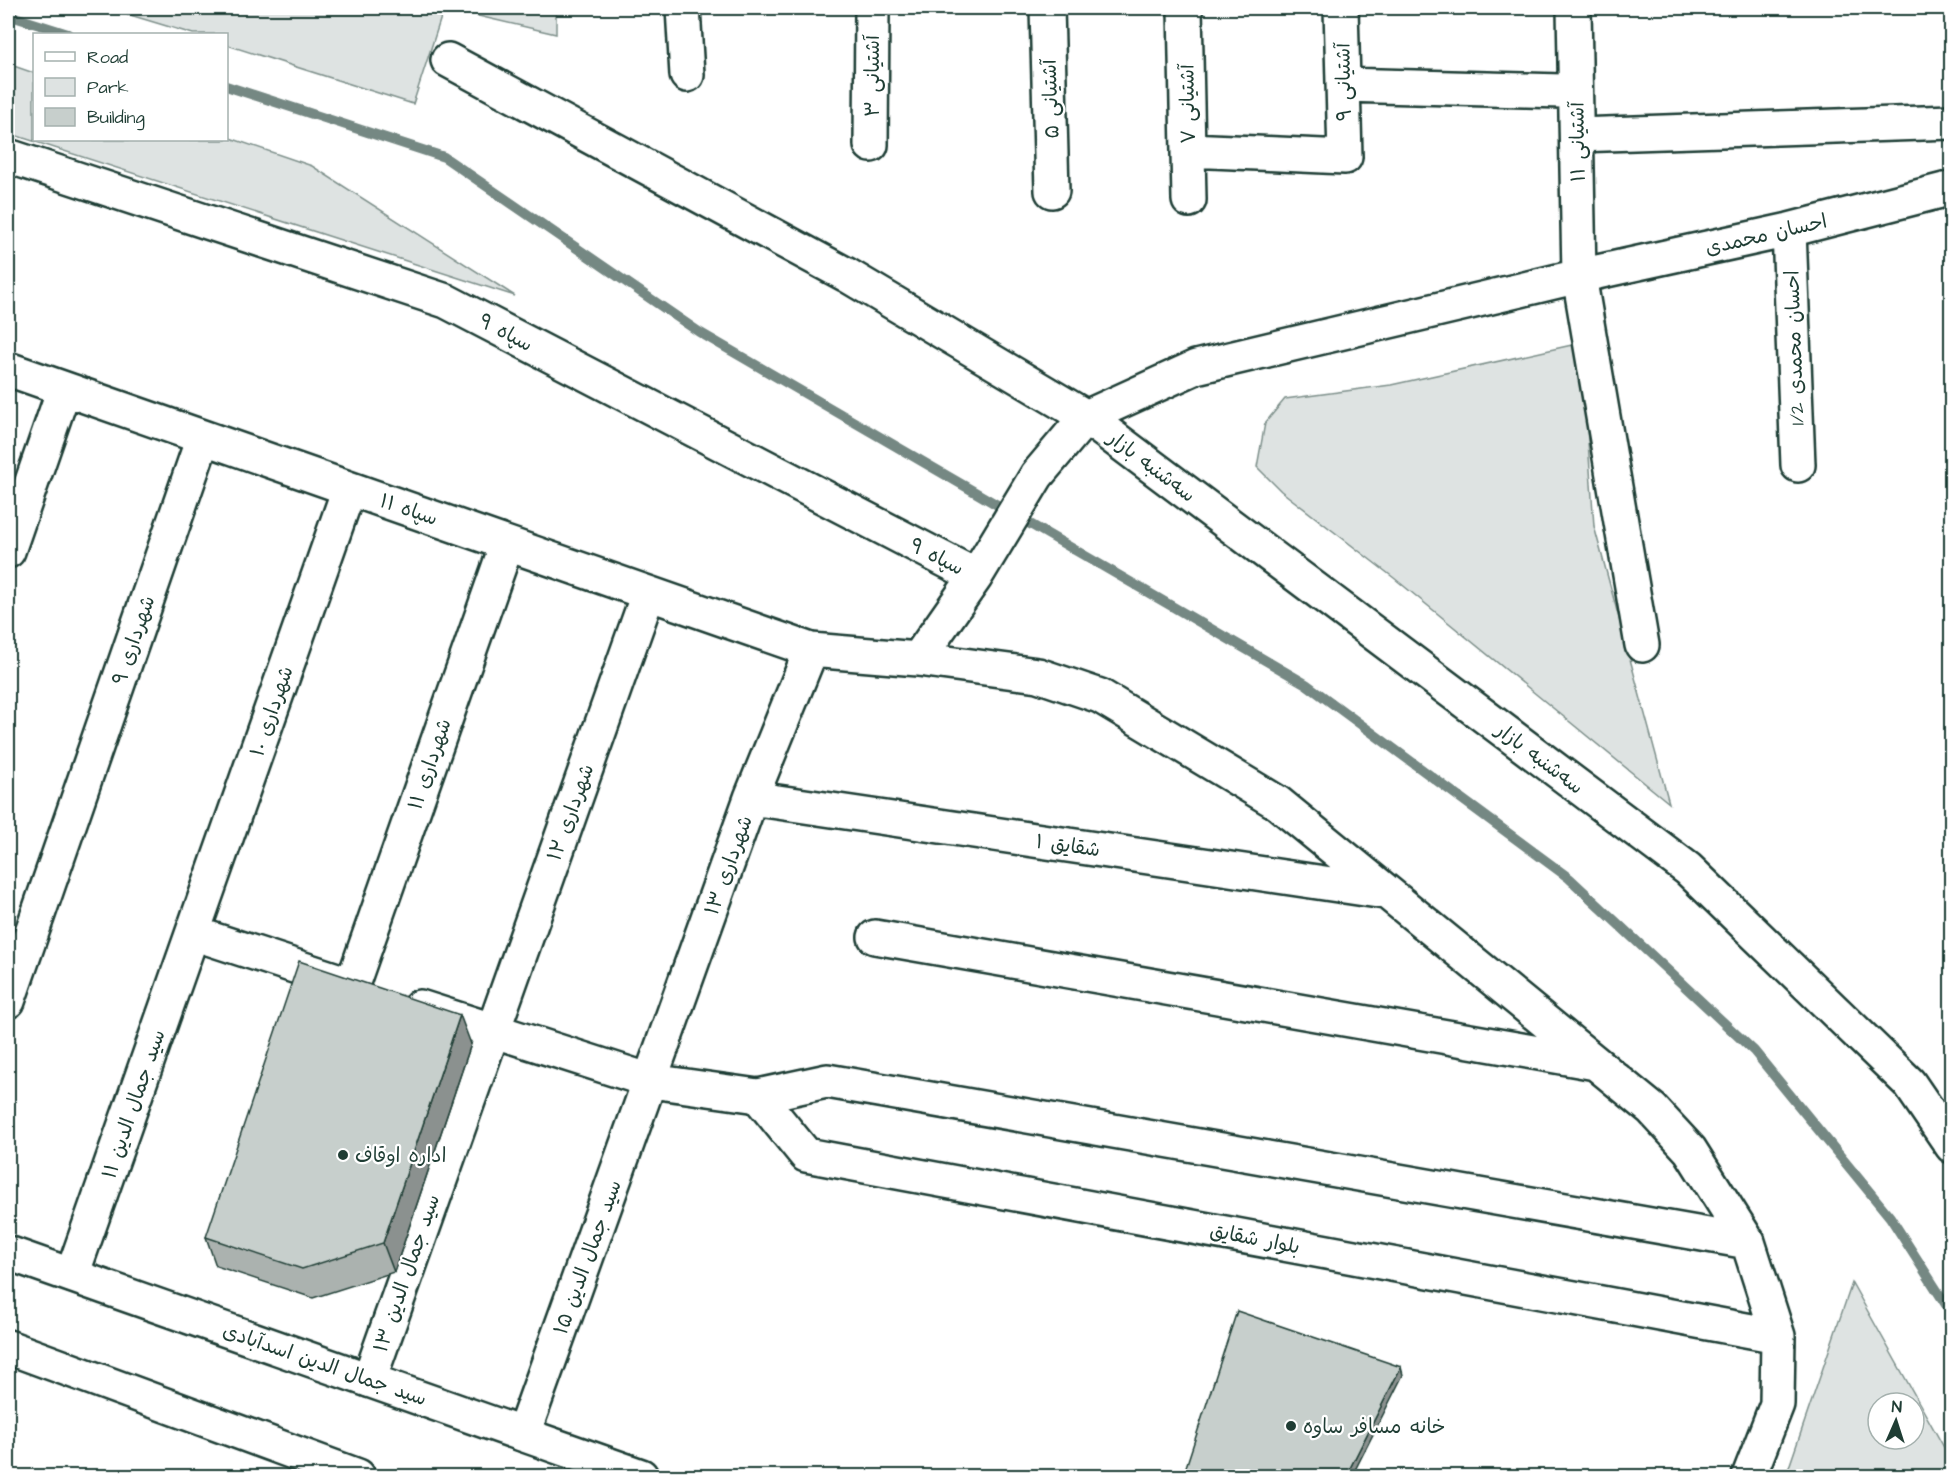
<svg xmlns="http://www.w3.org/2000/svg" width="1959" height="1484" font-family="'Architects Daughter','Playpen Sans Arabic',sans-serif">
<rect width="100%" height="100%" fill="#fff"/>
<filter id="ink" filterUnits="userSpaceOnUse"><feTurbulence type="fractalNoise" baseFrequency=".0167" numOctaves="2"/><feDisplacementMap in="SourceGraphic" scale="12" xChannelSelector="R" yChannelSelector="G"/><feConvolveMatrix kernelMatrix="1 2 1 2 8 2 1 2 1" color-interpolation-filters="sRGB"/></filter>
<g filter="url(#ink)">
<path fill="#dee3e2" stroke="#7e908b" stroke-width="1.5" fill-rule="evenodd" d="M 107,8 L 556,8 L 556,34 L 444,8 L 413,104 L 227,45 L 226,34 L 193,34 Z
M 8,64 L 34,73 L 34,140 L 226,140 L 227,137 L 312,166 L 515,296 L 8,133 Z
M 1581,343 L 1594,526 L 1669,803 L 1394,578 L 1281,491 L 1257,467 L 1265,423 L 1285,399 L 1391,385 Z
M 1852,1283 L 1951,1460 L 1951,1476 L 1786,1476 ZM 1878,1403 L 1914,1403 L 1914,1439 L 1878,1439 Z"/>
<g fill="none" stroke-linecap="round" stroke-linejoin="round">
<path stroke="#758883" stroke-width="10" d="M 8,15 L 68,34
M 226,86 L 444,157 L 699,332 L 1306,684 L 1569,878 L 1754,1051 L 1890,1217 L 1952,1314"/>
<defs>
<path id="minor" d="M 683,8 L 687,75
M 1047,8 L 1052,191
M 1185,8 L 1189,200
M 1574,8 L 1579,276 L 1642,645
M 448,60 L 847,275 L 1086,417 L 1688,869 L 1909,1083 L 1952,1146
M 1343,85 L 1562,91
M 1577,135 L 1952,122
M 871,145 L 872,8
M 1188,150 L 1345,157 L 1341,8
M 8,156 L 446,301 L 976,576
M 1789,230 L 1798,465
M 8,369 L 811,650 L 918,659 L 1038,675 L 1100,696 L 1278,803 L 1652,1109 L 1690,1150 L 1748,1242 L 1778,1336 L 1777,1404 L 1749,1476
M 8,551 L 64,389
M 918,659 L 976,576 L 1037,475 L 1086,417 L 1196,367 L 1579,276 L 1789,230 L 1952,188
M 751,798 L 1385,892
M 193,933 L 340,981
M 875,937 L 1590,1062
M 352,985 L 507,544
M 8,1001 L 203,438
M 420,1007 L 651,1081 L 758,1096 L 827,1081 L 1748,1242
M 758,1096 L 806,1155 L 1778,1336
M 72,1275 L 349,489
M 369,1380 L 648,594
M 523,1434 L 751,798 L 811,650"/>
<path id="major" d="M 8,1253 L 641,1476
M 8,1347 L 358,1476"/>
</defs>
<use href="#minor" stroke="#1f3d34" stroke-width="38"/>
<use href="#major" stroke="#1f3d34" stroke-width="38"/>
<use href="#minor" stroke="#fff" stroke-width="33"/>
<use href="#major" stroke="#fff" stroke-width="33"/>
</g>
<path fill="#abb2af" stroke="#1f3d34" stroke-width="1.5" d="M 471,1044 L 394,1272 L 313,1298 L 216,1266 L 206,1237 Z"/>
<path fill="#8b918f" stroke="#1f3d34" stroke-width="1.5" d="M 460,1015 L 471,1044 L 394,1272 L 383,1243 Z
M 1401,1367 L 1403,1375 L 1352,1476 L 1346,1476 Z"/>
<path fill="#c7cfcc" stroke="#1f3d34" stroke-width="1.5" d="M 299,961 L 460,1015 L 383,1243 L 302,1269 L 206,1237 Z
M 1237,1311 L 1401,1367 L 1346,1476 L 1183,1476 Z"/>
</g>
<g fill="#1f3d34" stroke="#fff" stroke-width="2">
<circle cx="343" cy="1155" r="6"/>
<circle cx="1291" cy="1426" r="6"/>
</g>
<g text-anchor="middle" stroke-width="4.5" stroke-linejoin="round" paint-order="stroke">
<g font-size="20" fill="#1f3d34" stroke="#fff">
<text transform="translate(872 76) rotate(-90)" y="7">آشتیانی ۳</text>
<text transform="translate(1343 82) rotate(-91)" y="7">آشتیانی ۹</text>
<text transform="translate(1050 99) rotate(-92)" y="7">آشتیانی ۵</text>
<text transform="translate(1187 104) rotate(-91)" y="7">آشتیانی ۷</text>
<text transform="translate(1577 142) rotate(-91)" y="7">آشتیانی ۱۱</text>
<text transform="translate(1766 234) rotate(-13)" y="7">احسان محمدی</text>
<text transform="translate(506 332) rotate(28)" y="7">سپاه ۹</text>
<text transform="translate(1794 348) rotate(-92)" y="7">احسان محمدی 1/2</text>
<text transform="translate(1152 466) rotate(37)" y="7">سه‌شنبه بازار</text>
<text transform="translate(409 509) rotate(19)" y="7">سپاه ۱۱</text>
<text transform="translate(937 556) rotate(27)" y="7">سپاه ۹</text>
<text transform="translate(133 640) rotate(-71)" y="7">شهرداری ۹</text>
<text transform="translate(271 711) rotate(-71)" y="7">شهرداری ۱۰</text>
<text transform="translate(1540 758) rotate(37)" y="7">سه‌شنبه بازار</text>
<text transform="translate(429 764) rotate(-71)" y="7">شهرداری ۱۱</text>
<text transform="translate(570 812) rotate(-70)" y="7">شهرداری ۱۲</text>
<text transform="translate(1068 845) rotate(8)" y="7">شقایق ۱</text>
<text transform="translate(728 865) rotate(-70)" y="7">شهرداری ۱۳</text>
<text transform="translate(133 1104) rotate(-71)" y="7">سید جمال الدین ۱۱</text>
<text transform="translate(1255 1238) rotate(11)" y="7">بلوار شقایق</text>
<text transform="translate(587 1257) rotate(-70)" y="7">سید جمال الدین ۱۵</text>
<text transform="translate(406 1273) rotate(-71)" y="7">سید جمال الدین ۱۳</text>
<text transform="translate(325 1364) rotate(19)" y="7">سید جمال الدین اسدآبادی</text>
</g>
<g font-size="20" fill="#1f3d34" stroke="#fff" text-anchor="start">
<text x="355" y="1162">اداره اوقاف</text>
<text x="1303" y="1433">خانه مسافر ساوه</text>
</g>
</g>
<rect width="1959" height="1484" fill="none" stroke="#fff" stroke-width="30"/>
<rect x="15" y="15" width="1929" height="1454" fill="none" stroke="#1f3d34" stroke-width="2" filter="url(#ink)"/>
<rect x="33" y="33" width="195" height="108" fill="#ffffff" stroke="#a5b1ae" stroke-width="1.5"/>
<rect x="45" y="52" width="30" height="9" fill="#ffffff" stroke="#a5b1ae" stroke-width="1.5"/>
<text x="87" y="63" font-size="18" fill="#1f3d34">Road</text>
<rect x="45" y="78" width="30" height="18" fill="#dee3e2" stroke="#a5b1ae" stroke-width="1.5"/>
<text x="87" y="93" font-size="18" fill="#1f3d34">Park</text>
<rect x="45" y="108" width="30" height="18" fill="#c7cfcc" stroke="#a5b1ae" stroke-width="1.5"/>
<text x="87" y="123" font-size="18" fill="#1f3d34">Building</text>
<g transform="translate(1896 1421) rotate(3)"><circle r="28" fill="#ffffff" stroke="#a5b1ae" stroke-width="1.5"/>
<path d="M0-4.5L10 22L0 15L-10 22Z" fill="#1f3d34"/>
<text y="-9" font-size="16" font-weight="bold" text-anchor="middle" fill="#1f3d34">N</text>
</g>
</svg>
